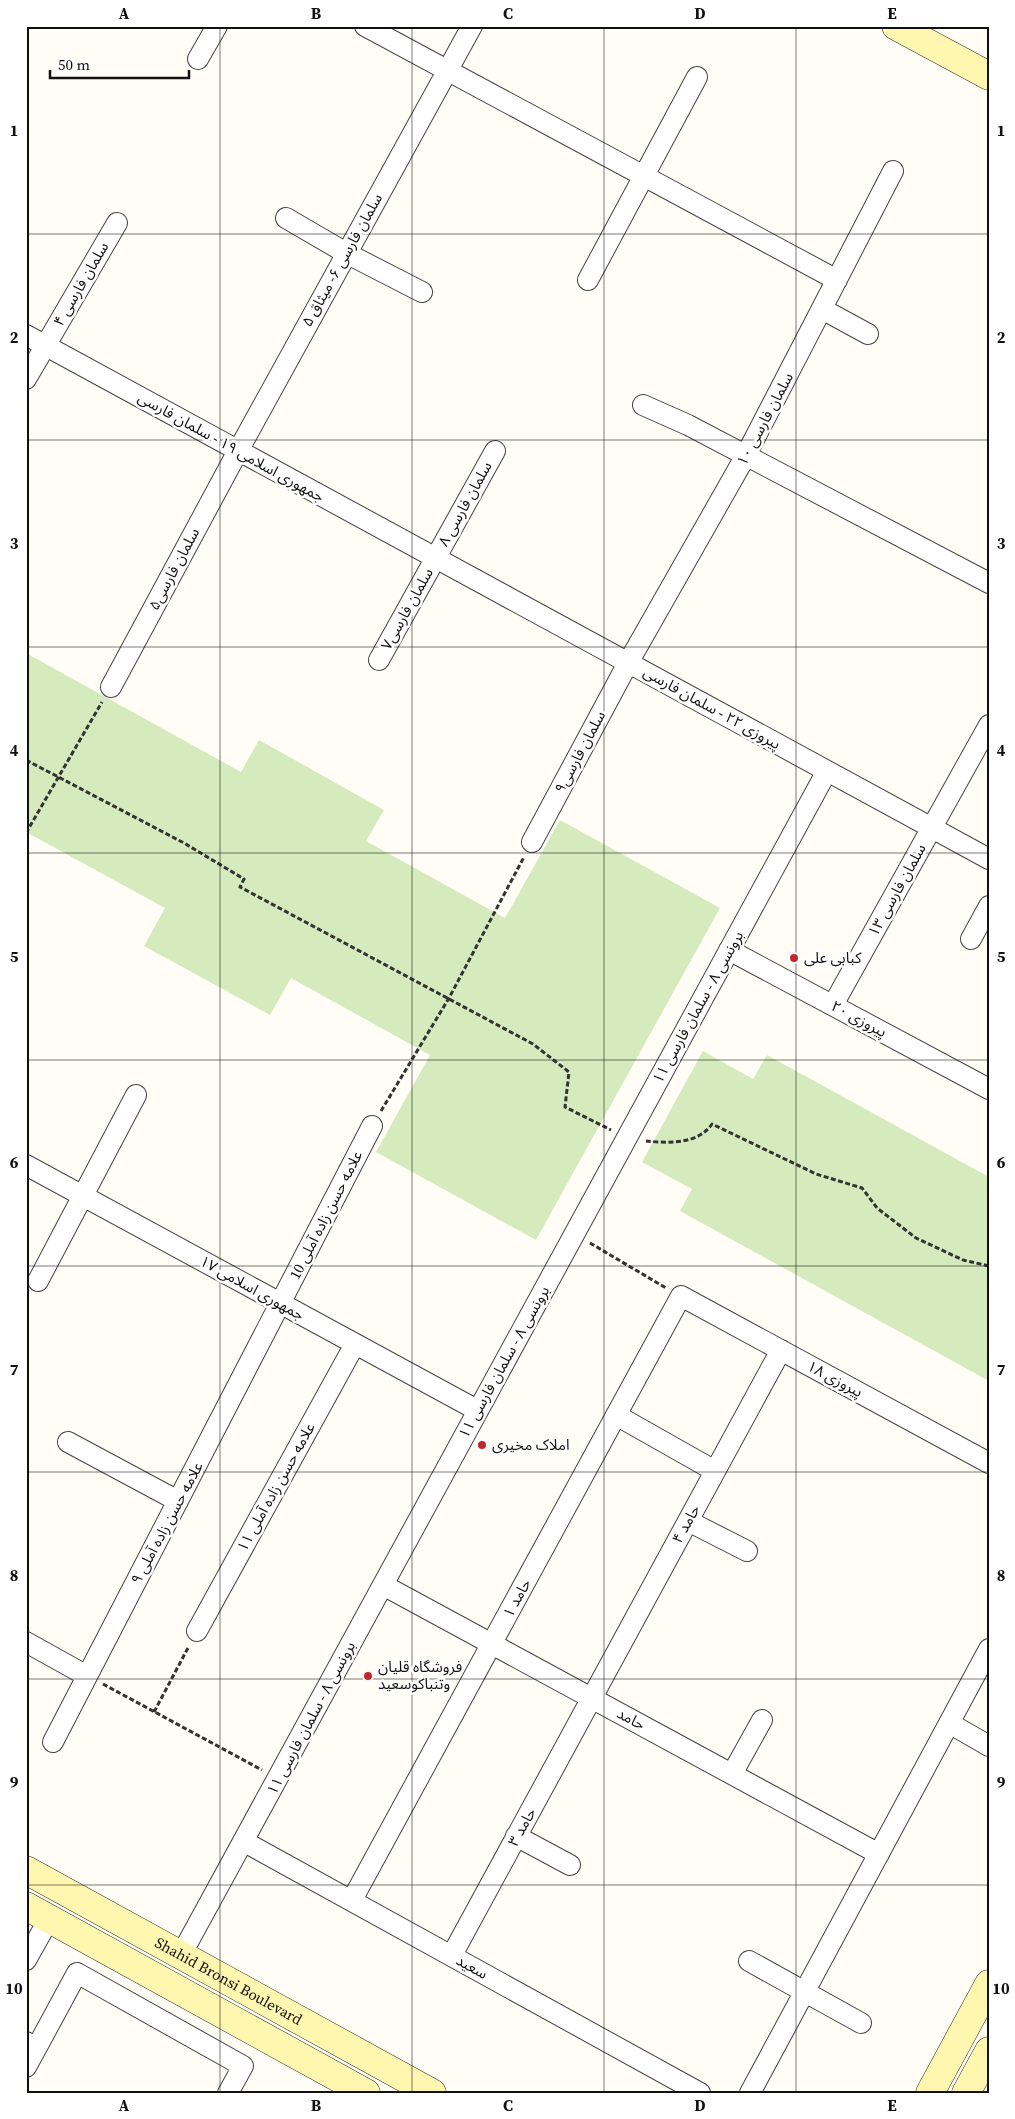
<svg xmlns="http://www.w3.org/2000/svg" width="1015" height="2119" font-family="'Source Serif 4','Noto Sans Arabic',serif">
<rect width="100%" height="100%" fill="#fffdf5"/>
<path fill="#d5ebbd" d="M 26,653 L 241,772 L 259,740 L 384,810 L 366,841 L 505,918 L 560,820 L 720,908 L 536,1240 L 376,1152 L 430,1055 L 291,978 L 270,1015 L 144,946 L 165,908 L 26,832 Z
M 703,1051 L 753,1079 L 767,1055 L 989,1177 L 989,1381 L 680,1211 L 692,1189 L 642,1162 Z"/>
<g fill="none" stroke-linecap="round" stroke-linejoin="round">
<defs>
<path id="street" d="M 365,26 L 837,280
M 198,59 L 217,26
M 286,218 L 346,253 L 422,292
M 588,280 L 697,77
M 822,309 L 868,334
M 26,335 L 989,859
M 26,379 L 117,223
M 643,405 L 688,425 L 989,583
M 379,660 L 495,451
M 111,687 L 238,451 L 472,26
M 532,842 L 628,663 L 745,457 L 893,171
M 971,939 L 989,906
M 729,950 L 989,1089
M 833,1005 L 989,725
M 26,1165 L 477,1410
M 38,1281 L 136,1095
M 616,1415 L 715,1471
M 68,1442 L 178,1501
M 688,1521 L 747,1551
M 383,1585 L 879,1854
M 197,1631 L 355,1344
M 26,1642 L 87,1676
M 949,1723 L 989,1746
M 53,1742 L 372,1126
M 732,1774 L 762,1720
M 516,1836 L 570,1865
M 243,1841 L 700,2093
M 352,1900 L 681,1296 L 989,1463
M 181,1955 L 827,771
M 452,1955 L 781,1350
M 26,1960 L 49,1919
M 749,1961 L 861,2023
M 26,2042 L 37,2047 L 26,2067
M 37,2047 L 77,1973 L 243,2066 L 228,2093
M 750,2093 L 989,1649"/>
<g id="secondary">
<path d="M 896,26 L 989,76"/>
<path id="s1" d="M 26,1870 L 432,2093"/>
<path d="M 26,1906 L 366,2093"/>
<path d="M 930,2093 L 989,1984"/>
<path d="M 966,2093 L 989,2051"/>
</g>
</defs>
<use href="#street" stroke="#444" stroke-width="22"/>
<use href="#secondary" stroke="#333" stroke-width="29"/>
<path stroke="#333" stroke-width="3" stroke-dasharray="5 2.5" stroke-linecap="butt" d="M 26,760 L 184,843 L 244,879 L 240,887 L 533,1044 L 569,1072 L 565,1107 L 611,1130
M 26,833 L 102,702
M 381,1111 L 449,998 L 524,857
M 646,1141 C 667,1143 698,1145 712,1124 L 816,1174 L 862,1188 L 877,1208 L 916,1238 L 963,1260 L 989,1266
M 590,1243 L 666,1288
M 103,1684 L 262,1770
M 154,1712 L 189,1646"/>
<use href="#street" stroke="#fff" stroke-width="20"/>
<use href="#secondary" stroke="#fff6b0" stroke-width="28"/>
</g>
<path fill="none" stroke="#111" stroke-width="1" stroke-opacity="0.55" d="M 220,26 L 220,2093M 412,26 L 412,2093M 604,26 L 604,2093M 796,26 L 796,2093M 26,234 L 989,234M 26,440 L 989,440M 26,647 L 989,647M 26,853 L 989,853M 26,1060 L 989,1060M 26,1266 L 989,1266M 26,1472 L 989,1472M 26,1679 L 989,1679M 26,1885 L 989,1885"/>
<g fill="#c4262e" stroke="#fff" stroke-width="2">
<circle cx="794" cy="958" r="5"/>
<circle cx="482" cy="1445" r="5"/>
<circle cx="368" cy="1676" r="5"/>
</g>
<g text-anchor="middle" stroke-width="5" stroke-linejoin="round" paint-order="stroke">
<g font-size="15" fill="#111" stroke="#fff">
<text transform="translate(342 260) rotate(-61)" y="5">سلمان فارسی ۶- میثاق ۵</text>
<text transform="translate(81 284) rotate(-60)" y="5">سلمان فارسی ۴</text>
<text transform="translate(765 419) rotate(-62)" y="5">سلمان فارسی ۱۰</text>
<text transform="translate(231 447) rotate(29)" y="5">جمهوری اسلامی ۱۹ - سلمان فارسی</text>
<text transform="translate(465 504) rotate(-61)" y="5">سلمان فارسی ۸</text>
<text transform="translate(174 569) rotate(-62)" y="5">سلمان فارسی۵</text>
<text transform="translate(407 609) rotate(-61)" y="5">سلمان فارسی۷</text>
<text transform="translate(712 708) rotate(29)" y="5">پیروزی ۲۲ - سلمان فارسی</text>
<text transform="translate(580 752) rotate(-62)" y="5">سلمان فارسی۹</text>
<text transform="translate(897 890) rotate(-61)" y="5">سلمان فارسی ۱۳</text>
<text transform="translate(698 1007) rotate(-61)" y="5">برونسی ۸ - سلمان فارسی ۱۱</text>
<text transform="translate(859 1019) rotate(28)" y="5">پیروزی ۲۰</text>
<text transform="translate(326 1215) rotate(-63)" y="5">علامه حسن زاده آملی 10</text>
<text transform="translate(252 1288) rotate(29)" y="5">جمهوری اسلامی ۱۷</text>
<text transform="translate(504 1362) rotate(-61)" y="5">برونسی ۸ - سلمان فارسی ۱۱</text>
<text transform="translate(835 1379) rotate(28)" y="5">پیروزی ۱۸</text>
<text transform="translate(276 1487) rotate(-61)" y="5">علامه حسن زاده آملی ۱۱</text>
<text transform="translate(167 1523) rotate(-62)" y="5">علامه حسن زاده آملی ۹</text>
<text transform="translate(686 1524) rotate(-61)" y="5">حامد ۴</text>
<text transform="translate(517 1598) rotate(-61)" y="5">حامد ۱</text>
<text transform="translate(311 1718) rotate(-62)" y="5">برونسی ۸ - سلمان فارسی ۱۱</text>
<text transform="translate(631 1719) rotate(28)" y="5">حامد</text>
<text transform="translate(522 1827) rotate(-61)" y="5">حامد ۳</text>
<text transform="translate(472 1967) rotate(29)" y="5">سعید</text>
<text dy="5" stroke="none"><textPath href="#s1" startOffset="231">Shahid Bronsi Boulevard</textPath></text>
</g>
<g font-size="15" fill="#111" stroke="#fff" text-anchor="start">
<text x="804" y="963">کبابی علی</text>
<text x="492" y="1450">املاک مخیری</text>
<text x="378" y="1672">فروشگاه قلیان<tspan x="378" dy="17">وتنباکوسعید</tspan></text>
</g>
</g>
<rect width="1015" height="2119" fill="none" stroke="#ffffff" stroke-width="55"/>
<path d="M50 70v8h139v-8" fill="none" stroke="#111111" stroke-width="2.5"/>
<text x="58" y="70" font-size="15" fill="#111111" stroke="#ffffff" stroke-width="4" paint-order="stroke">50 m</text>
<rect x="28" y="28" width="960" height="2064" fill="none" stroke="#111" stroke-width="2"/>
<g font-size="16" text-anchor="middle" font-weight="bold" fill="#111">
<text x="124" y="19">A</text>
<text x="316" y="19">B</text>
<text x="508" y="19">C</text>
<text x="700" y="19">D</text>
<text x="892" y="19">E</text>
<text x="14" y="136">1</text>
<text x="1001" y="136">1</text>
<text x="14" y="343">2</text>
<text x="1001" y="343">2</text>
<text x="14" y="549">3</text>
<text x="1001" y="549">3</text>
<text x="14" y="756">4</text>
<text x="1001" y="756">4</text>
<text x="14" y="962">5</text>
<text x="1001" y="962">5</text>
<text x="14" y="1168">6</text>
<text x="1001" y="1168">6</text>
<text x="14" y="1375">7</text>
<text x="1001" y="1375">7</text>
<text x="14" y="1581">8</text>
<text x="1001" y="1581">8</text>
<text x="14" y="1788">9</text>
<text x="1001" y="1788">9</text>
<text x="14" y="1994">10</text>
<text x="1001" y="1994">10</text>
<text x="124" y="2111">A</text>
<text x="316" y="2111">B</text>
<text x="508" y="2111">C</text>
<text x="700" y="2111">D</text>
<text x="892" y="2111">E</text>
</g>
</svg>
